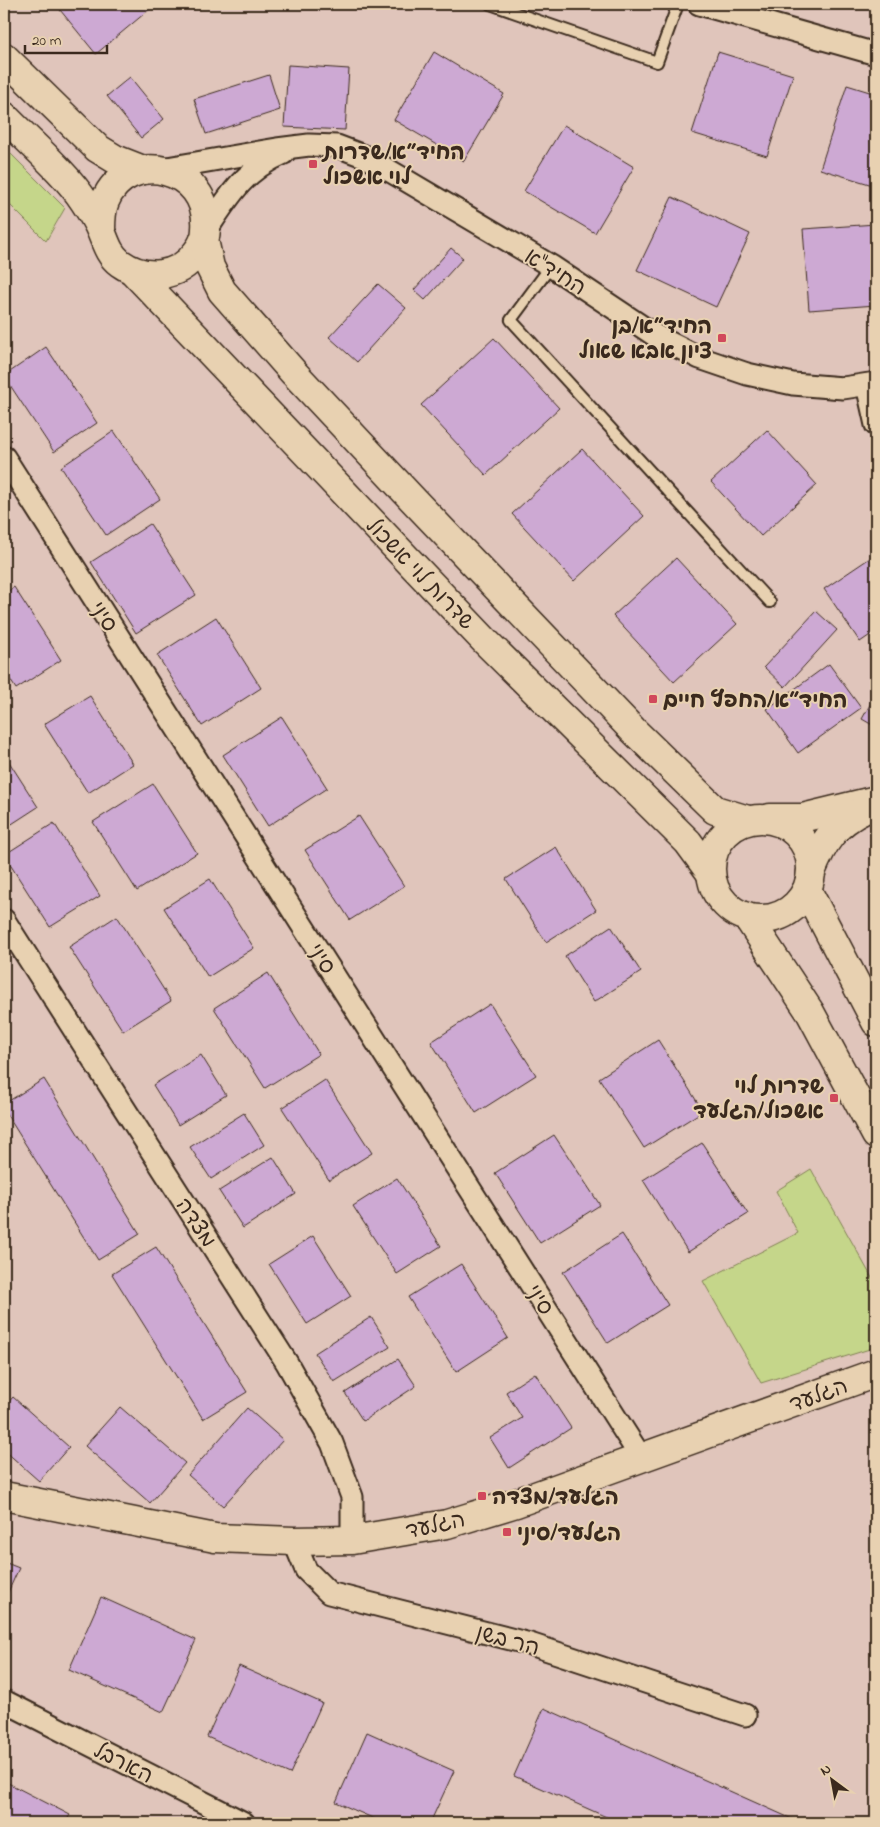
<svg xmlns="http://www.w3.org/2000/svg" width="880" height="1827" viewBox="0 0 880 1827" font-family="'Indie Flower','Playpen Sans Hebrew',sans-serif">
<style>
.green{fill:#c5d68a;stroke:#808054}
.building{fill:#cda9d3;stroke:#3b2a1e}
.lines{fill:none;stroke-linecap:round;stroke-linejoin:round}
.lane-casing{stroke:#3b2a1e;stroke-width:14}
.street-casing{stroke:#3b2a1e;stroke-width:25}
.secondary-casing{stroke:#3b2a1e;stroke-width:31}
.lane{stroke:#e8d1b1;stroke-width:10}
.street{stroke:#e8d1b1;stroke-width:21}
.secondary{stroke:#e8d1b1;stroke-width:28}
.poi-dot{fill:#d1495b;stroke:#e8d1b1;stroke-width:2}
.labels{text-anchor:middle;stroke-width:4;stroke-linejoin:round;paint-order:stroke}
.poi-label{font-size:22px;font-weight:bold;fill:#3b2a1e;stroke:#e8d1b1;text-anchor:start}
.street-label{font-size:22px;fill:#3b2a1e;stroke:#e8d1b1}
</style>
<rect width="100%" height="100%" fill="#e0c5bb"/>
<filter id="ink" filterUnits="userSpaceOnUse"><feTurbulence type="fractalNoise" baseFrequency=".02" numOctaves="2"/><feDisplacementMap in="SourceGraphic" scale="10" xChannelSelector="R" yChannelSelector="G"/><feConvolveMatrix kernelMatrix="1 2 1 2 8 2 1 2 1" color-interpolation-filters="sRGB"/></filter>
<g filter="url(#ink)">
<!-- green -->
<g class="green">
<path d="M4 147 65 208 46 241 4 199Z"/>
<path d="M811 1169 876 1285V1347L761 1383 703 1281 798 1233 776 1191Z"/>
</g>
<!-- building -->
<g class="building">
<path d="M58 4H148L151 8 96 54 56 5Z"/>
<path d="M434 52 504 94 464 161 394 120Z"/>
<path d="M718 52 793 75 767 156 692 133Z"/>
<path d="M288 65 349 69 345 130 284 127Z"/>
<path d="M269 75 280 110 206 134 194 99Z"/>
<path d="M130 77 164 119 141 138 107 96Z"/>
<path d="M847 85 876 94V186L820 169Z"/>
<path d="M564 125 634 167 595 233 524 191Z"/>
<path d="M672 197 750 234 716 307 637 270Z"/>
<path d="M876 224V305L809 310 803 229Z"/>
<path d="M451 248 463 258 425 300 414 290Z"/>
<path d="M378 284 406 308 357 362 329 337Z"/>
<path d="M494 338 559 408 486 475 421 405Z"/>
<path d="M46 347 97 423 54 452 4 376Z"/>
<path d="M767 430 817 485 761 536 711 482Z"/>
<path d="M114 431 160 499 106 535 61 467Z"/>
<path d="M582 449 644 516 574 581 512 514Z"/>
<path d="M150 524 196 595 136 633 91 562Z"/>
<path d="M876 554V631L860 642 824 589Z"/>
<path d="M676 558 737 624 674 682 613 616Z"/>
<path d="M14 587 61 660 16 689 4 670V594Z"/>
<path d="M816 611 837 630 785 687 764 667Z"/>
<path d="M216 617 261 688 202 726 157 655Z"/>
<path d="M829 664 861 708 798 753 767 709Z"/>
<path d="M876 694V727L862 719Z"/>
<path d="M90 696 133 764 88 793 44 724Z"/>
<path d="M282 717 327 788 268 826 223 755Z"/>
<path d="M4 754 38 807 4 829Z"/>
<path d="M153 784 197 853 137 891 93 822Z"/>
<path d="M359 816 404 886 350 920 305 850Z"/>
<path d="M54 823 100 896 50 927 4 855Z"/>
<path d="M556 847 596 910 546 942 506 879Z"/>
<path d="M210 879 254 948 208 977 164 908Z"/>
<path d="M117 916 171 1001 123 1031 69 947Z"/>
<path d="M611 926 641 972 594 1002 565 956Z"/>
<path d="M268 973 319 1054 265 1088 214 1008Z"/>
<path d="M490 1004 536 1075 476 1113 431 1042Z"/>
<path d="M658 1040 703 1111 644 1148 599 1078Z"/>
<path d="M201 1055 226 1095 178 1125 153 1085Z"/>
<path d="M44 1079 140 1234 98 1260 4 1110V1104Z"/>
<path d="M325 1080 372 1153 329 1180 282 1108Z"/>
<path d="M244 1113 264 1145 211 1179 190 1147Z"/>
<path d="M554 1135 600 1205 540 1243 495 1173Z"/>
<path d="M702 1143 748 1214 688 1252 643 1180Z"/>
<path d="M273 1157 296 1194 243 1228 219 1191Z"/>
<path d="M397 1178 441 1246 397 1274 353 1206Z"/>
<path d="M622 1234 668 1305 608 1343 563 1272Z"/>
<path d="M313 1236 351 1296 307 1324 269 1264Z"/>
<path d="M156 1247 247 1392 203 1419 112 1274Z"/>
<path d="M461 1264 508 1338 456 1372 408 1297Z"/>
<path d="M371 1317 390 1347 334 1382 315 1353Z"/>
<path d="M398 1359 416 1386 363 1421 345 1393Z"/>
<path d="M535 1373 571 1428 509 1468 490 1438 522 1418 506 1392Z"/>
<path d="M13 1397 69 1447 39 1481 4 1450V1407Z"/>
<path d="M120 1407 185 1463 150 1503 85 1446Z"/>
<path d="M247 1408 283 1440 223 1506 188 1475Z"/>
<path d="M4 1562 19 1568 4 1601Z"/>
<path d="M101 1597 196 1640 163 1712 69 1670Z"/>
<path d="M239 1666 322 1703 290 1774 207 1737Z"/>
<path d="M544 1708 801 1823H620L514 1776Z"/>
<path d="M367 1732 454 1771 430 1823H384L336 1802Z"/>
<path d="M4 1781 70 1815 65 1823H4Z"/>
<path d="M502 1818 515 1823H500Z"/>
</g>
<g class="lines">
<defs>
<g id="lane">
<path d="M490 4 657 62 678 4"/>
<path d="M551 266 511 320 770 602"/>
</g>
<g id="street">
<path d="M699 4 876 54"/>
<path d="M161 169 277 149 309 145 337 146 366 157 402 178 551 266 656 336 700 358 747 374 793 384 843 388 876 383"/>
<path d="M206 231C229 196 244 170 284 153"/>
<path d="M867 385 876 425"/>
<path d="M4 457 642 1459"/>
<path d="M4 920 287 1363 332 1443 352 1497V1540"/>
<path d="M294 1541 306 1570 329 1593 530 1644 745 1715"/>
<path d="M4 1701 244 1823"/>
</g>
<g id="secondary">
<path d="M4 57 97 148 115 159 143 170"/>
<path d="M4 116C29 142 65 172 84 201 90 210 97 221 101 231 106 243 109 255 120 263 145 281 178 278 196 253 202 246 206 238 206 229 211 166 127 147 105 201 101 210 101 220 101 230"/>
<path d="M204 240 210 267 222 291 294 373 418 505 633 730 715 810 748 820"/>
<path d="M134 272 486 642 688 842 710 872"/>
<path d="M770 818H802L876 800"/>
<circle cx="761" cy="869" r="50"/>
<path d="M811 872C823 842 834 824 865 809"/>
<path d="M807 890 876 1022"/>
<path d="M748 918 810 1012 876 1135"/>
<path d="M4 1496 215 1538 294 1541 352 1540 447 1524 516 1503 876 1373"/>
</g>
</defs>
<!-- lane casing -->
<use href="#lane" class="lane-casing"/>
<!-- street casing -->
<use href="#street" class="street-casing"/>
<!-- secondary casing -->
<use href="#secondary" class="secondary-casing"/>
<!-- lane -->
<use href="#lane" class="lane"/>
<!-- street -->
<use href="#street" class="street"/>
<!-- secondary -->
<use href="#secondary" class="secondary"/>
</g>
</g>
<!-- markers -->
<g class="poi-dot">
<rect x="308" y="159" width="10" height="10" rx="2.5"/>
<rect x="717" y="333" width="10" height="10" rx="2.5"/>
<rect x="648" y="694" width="10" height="10" rx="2.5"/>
<rect x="829" y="1093" width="10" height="10" rx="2.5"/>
<rect x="477" y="1491" width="10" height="10" rx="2.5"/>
<rect x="502" y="1527" width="10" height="10" rx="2.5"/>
</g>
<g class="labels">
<!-- poi labels -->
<g class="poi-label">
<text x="323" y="159">החיד״א/שדרות<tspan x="323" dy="25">לוי אשכול</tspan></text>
<text x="712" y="333" text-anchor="end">החיד״א/בן<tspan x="712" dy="25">ציון אבא שאול</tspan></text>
<text x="663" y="707">החיד״א/החפץ חיים</text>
<text x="824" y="1093" text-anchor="end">שדרות לוי<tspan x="824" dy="25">אשכול/הגלעד</tspan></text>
<text x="492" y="1504">הגלעד/מצדה</text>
<text x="517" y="1540">הגלעד/סיני</text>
</g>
<!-- street labels -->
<g class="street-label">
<text transform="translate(556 271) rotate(32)" y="8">החיד"א</text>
<text transform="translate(421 573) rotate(46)" y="8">שדרות לוי אשכול</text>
<text transform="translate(105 616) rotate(57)" y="8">סיני</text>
<text transform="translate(323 958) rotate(58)" y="8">סיני</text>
<text transform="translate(197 1222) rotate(57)" y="8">מצדה</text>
<text transform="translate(541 1299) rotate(58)" y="8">סיני</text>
<text transform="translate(818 1394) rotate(-20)" y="8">הגלעד</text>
<text transform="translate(435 1524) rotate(-12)" y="8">הגלעד</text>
<text transform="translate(508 1639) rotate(15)" y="8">הר בשן</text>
<text transform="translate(124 1762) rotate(27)" y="8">הארבל</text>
</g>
</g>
<!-- margin -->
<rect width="880" height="1827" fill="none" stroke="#e8d1b1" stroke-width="20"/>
<rect x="10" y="10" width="860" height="1807" fill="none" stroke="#3b2a1e" stroke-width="2" filter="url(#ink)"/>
<!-- north arrow -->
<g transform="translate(832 1780) rotate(328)" stroke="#e8d1b1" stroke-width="4" paint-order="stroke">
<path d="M0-4L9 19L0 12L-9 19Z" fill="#3b2a1e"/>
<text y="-8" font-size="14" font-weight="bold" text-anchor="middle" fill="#3b2a1e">N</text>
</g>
<!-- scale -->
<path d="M25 45v8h82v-8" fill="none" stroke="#3b2a1e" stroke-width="2.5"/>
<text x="32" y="45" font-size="15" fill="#3b2a1e" stroke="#e8d1b1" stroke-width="4" paint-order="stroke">20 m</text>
</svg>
